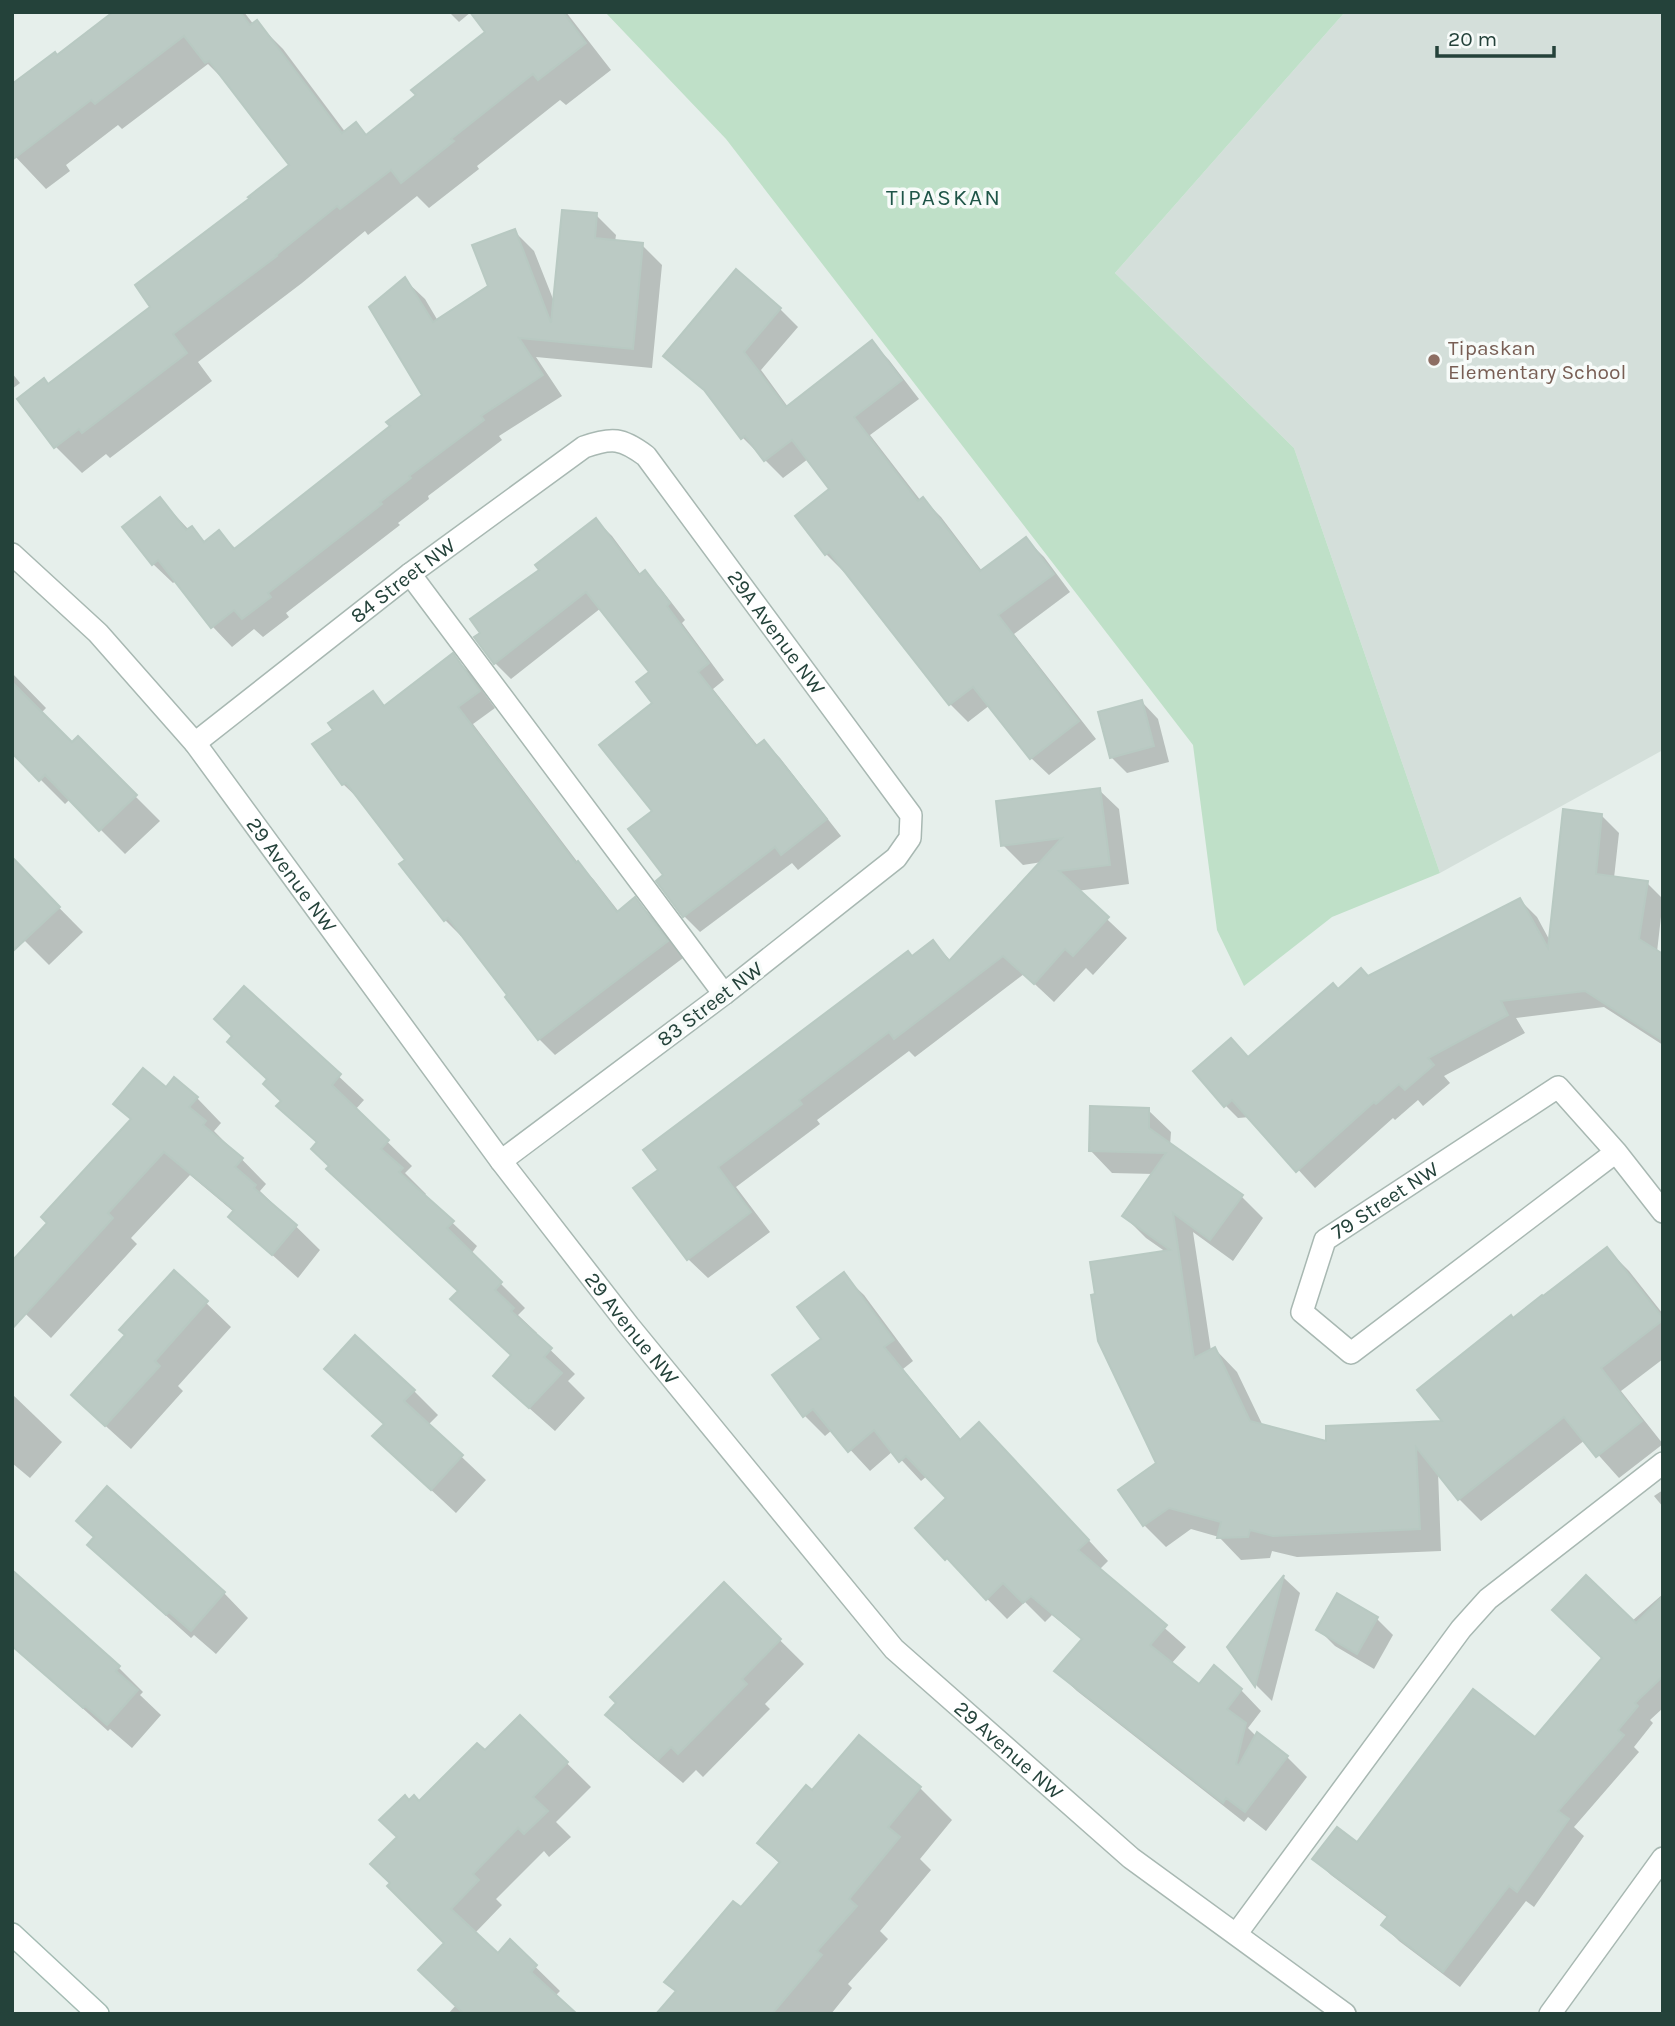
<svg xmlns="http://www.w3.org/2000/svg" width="1675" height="2026" viewBox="0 0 1675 2026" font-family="Karla,sans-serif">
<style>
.built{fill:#d4dfda}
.green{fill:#bfe0c8}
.shadow{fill:#0003}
.building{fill:#bbcac4;stroke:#b8c9c2;stroke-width:2}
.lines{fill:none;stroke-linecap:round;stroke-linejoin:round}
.lane-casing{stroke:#a8b8b2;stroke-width:24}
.street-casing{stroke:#a8b8b2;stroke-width:24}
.secondary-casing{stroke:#a4bbb3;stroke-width:24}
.lane{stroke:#fff;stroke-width:21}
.street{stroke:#fff;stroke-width:21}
.secondary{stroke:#fff;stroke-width:21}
.education-dot{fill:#8d6e63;stroke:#f7fbf9;stroke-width:2.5}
.labels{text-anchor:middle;stroke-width:7;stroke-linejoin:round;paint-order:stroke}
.education-label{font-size:21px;fill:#785e54;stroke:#f7fbf9;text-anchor:start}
.street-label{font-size:21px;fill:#24423a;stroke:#f7fbf9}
.neighbourhood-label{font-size:23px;letter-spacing:2px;fill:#1f5548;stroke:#f7fbf9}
</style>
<rect width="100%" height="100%" fill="#e6efeb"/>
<!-- built -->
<path class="built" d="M1345 12H1663V750L1440 873 1294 448 1115 273Z"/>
<!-- green -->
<path class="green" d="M605 12H1345L1115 273 1294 448 1440 873 1332 917 1244 986 1217 930 1193 745 726 139Z"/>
<!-- shadow -->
<g class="shadow">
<path d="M116 12H244L254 25 256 22 283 49 346 133 356 125 367 136 418 95 488 32 473 12H566L611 70 566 105 560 100 477 166 479 169 429 208 417 196 368 235 365 231 302 283 198 362 212 381 110 458 106 454 82 473 55 446 49 385 152 307 252 198 291 165 231 87 208 64 122 129 118 125 66 165 70 171 46 189 12 153 57 57Z"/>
<path d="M449 12H471L459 22Z"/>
<path d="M596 215 616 235 615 242 642 245 662 265 652 368 536 357 562 396 499 436 502 440 428 496 429 499 398 523 400 525 286 613 289 617 263 637 254 629 232 647 213 627 177 580 173 583 153 564 160 499 189 530 192 528 206 543 219 533 236 549 392 426 424 396 405 280 425 299 438 321 490 287 514 231 534 251 555 304Z"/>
<path d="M780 309 798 327 761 370 788 407 872 343 889 360 919 399 870 435 921 501 923 499 941 517 982 571 1026 539 1044 557 1070 592 1014 634 1096 739 1049 775 1031 758 990 705 968 722 950 704 846 570 844 572 826 554 832 489 808 459 783 478 743 438 712 397 666 356Z"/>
<path d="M12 373 20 383 12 389Z"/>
<path d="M596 520 612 536 641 575 645 573 661 589 685 620 682 623 724 680 713 689 758 746 764 742 780 758 841 836 798 870 792 863 700 932 684 916 665 876 655 811 654 703 651 673 601 608 511 679 495 663 476 638 541 570Z"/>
<path d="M453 656 469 672 495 708 473 724 579 864 594 880 619 912 635 900 651 916 683 958 555 1055 539 1039 510 996 463 935 461 936 445 920 408 860 360 800 343 784 335 730 373 693 386 707Z"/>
<path d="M12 673 46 708 41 713 72 744 78 739 160 821 125 854 70 799 65 804 12 751Z"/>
<path d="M1142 702 1158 719 1169 762 1127 773 1111 757Z"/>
<path d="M1099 790 1119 809 1129 884 1077 891 1127 938 1093 975 1086 968 1054 1002 1024 974 915 1057 909 1051 817 1120 820 1124 736 1187 770 1232 708 1278 688 1259 636 1189 933 942 951 961 1042 862 1023 865 1003 845Z"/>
<path d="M1602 816 1619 833 1614 878 1647 883 1663 899 1657 952 1663 956V1045L1604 1007 1516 1018 1525 1033 1444 1076 1450 1083 1423 1106 1418 1100 1395 1120 1393 1118 1315 1188 1250 1117 1238 1118 1220 1100 1249 1059 1339 991 1368 978 1520 900 1537 917 1550 941Z"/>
<path d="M12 860 83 932 49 965 12 928Z"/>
<path d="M244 988 364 1100 355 1110 412 1166 405 1173 426 1194 424 1196 477 1246 471 1254 525 1308 518 1315 537 1333 535 1335 575 1374 568 1381 585 1398 555 1431 520 1400 513 1356 459 1292 331 1166 318 1144 278 1106 283 1101 268 1080 229 1042 234 1037Z"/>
<path d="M166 1090 197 1098 221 1123 214 1131 266 1184 260 1191 320 1250 298 1278 230 1217 234 1212 190 1175 131 1238 137 1244 51 1338 12 1301Z"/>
<path d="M1148 1110 1171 1132 1170 1146 1241 1196 1263 1218 1233 1261 1193 1232 1211 1351 1215 1349 1237 1372 1263 1426 1328 1443 1445 1423 1513 1320 1607 1249 1629 1271 1663 1314V1359L1621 1391 1663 1444 1619 1478 1585 1440 1481 1521 1459 1499 1438 1472 1441 1551 1297 1557 1272 1551 1270 1558 1241 1560 1219 1537 1191 1529 1166 1547 1144 1525 1120 1490 1158 1463 1166 1252 1146 1238 1124 1216 1154 1174 1112 1173 1090 1150Z"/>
<path d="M174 1272 231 1327 178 1386 183 1391 131 1449 98 1419 127 1335Z"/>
<path d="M843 1275 864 1295 913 1361 903 1369 962 1441 999 1444 1108 1561 1099 1570 1186 1647 1171 1664 1199 1686 1241 1690 1261 1711 1248 1728 1257 1737 1287 1757 1307 1777 1266 1831 1248 1817 1244 1822 1077 1691 1056 1671 1083 1640 1052 1615 1045 1622 1025 1602 1007 1619 947 1558 918 1528 949 1498 927 1476 921 1481 893 1451 870 1471 832 1430 825 1436 804 1415 823 1339Z"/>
<path d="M326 1369 414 1391 438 1415 428 1425 486 1480 456 1513 399 1460 385 1425Z"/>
<path d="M12 1394 62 1442 30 1478 12 1463Z"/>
<path d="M1663 1490V1507L1654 1496Z"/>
<path d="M95 1538 224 1593 248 1618 216 1654 194 1635 191 1638 114 1569 89 1545Z"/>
<path d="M1284 1578 1300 1593 1272 1701 1257 1686 1229 1647Z"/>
<path d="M724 1585 804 1664 765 1704 770 1709 703 1777 696 1770 683 1783 631 1739 607 1715Z"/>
<path d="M1663 1594V1708L1650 1720 1653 1723 1634 1747 1639 1752 1574 1827 1584 1836 1534 1907 1526 1901 1460 1987 1399 1941 1383 1925 1388 1918 1331 1875 1314 1859 1358 1845 1535 1740 1604 1659 1632 1621Z"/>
<path d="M1338 1596 1377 1619 1393 1635 1374 1669 1335 1646 1319 1630Z"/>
<path d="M12 1645 119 1668 143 1692 140 1695 161 1715 132 1748 110 1729 108 1731Z"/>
<path d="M520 1717 591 1787 556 1822 571 1837 549 1857 544 1851 496 1899 502 1905 475 1933 498 1955 510 1942 560 1991 555 1996 575 2014H448L456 2005 447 1943 392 1883 399 1837 409 1802 419 1803 485 1752Z"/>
<path d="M859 1737 920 1788 952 1820 920 1859 931 1870 880 1931 888 1939 848 1984 852 1988 831 2014H658L780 1864 759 1843 812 1792Z"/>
</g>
<!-- building -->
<g class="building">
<path d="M113 12H240L250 25 257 20 342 133 356 122 366 135 416 95 411 90 485 32 470 12H563L586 43 538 80 533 74 451 139 454 141 401 183 391 170 340 209 337 206 276 255 277 256 173 334 187 353 82 433 79 429 54 448 17 399 44 378 48 384 150 307 135 285 250 198 248 197 289 165 209 61 205 63 184 36 95 104 91 100 12 160V84L55 52 57 55Z"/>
<path d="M562 210 597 213 595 238 643 243 633 349 519 338 543 375 481 416 484 420 409 476 411 478 380 502 382 504 268 593 271 597 242 619 234 610 211 628 158 560 152 565 122 527 160 497 186 530 192 526 204 542 219 530 234 549 390 426 386 422 422 395 369 307 405 277 433 322 488 286 472 245 515 229 551 323Z"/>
<path d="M736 269 781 308 744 352 786 407 872 340 902 380 854 417 918 501 923 497 980 571 1026 537 1054 574 998 615 1079 721 1030 759 973 687 949 705 829 552 825 555 795 516 829 489 792 440 764 461 745 436 741 439 704 390 663 356Z"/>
<path d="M596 518 639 575 645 570 670 603 667 606 709 663 698 672 756 746 764 740 827 819 781 855 775 847 683 917 656 881 663 875 628 829 652 811 599 745 652 703 636 682 649 672 586 592 494 664 474 637 480 633 470 619 539 570 535 565Z"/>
<path d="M453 653 480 691 458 707 576 863 578 861 617 912 635 897 668 941 538 1040 505 997 507 995 448 918 444 921 399 864 405 860 346 783 342 785 312 744 333 730 328 723 373 691 384 706Z"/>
<path d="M12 682 72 742 78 736 137 795 99 831 45 775 39 781 12 753Z"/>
<path d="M1142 700 1154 746 1110 758 1098 712Z"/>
<path d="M1100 788 1110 865 1059 871 1109 917 1073 956 1065 949 1034 984 1003 956 894 1039 889 1032 799 1100 802 1104 718 1167 751 1212 687 1260 633 1188 658 1170 643 1150 908 951 912 956 933 940 949 961 1062 838 1001 846 996 801Z"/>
<path d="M1563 809 1602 814 1596 874 1648 881 1639 939 1663 954V1041L1585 991 1501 1001 1508 1015 1428 1058 1434 1065 1405 1090 1399 1084 1376 1104 1374 1102 1296 1172 1232 1100 1224 1107 1193 1071 1231 1038 1248 1057 1333 983 1338 989 1361 968 1368 976 1520 898 1548 948Z"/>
<path d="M12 857 60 907 12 952Z"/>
<path d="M244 986 341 1074 332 1085 389 1140 381 1149 403 1168 399 1172 454 1221 447 1228 502 1282 495 1290 514 1308 511 1311 552 1348 544 1357 562 1373 529 1408 493 1376 511 1355 450 1299 458 1291 326 1169 329 1166 311 1149 317 1142 276 1106 281 1101 263 1084 267 1079 227 1042 232 1036 214 1019Z"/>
<path d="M143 1068 166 1087 174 1077 198 1097 189 1107 206 1121 203 1125 243 1158 235 1167 256 1185 254 1188 297 1225 272 1255 228 1217 234 1210 164 1152 108 1213 113 1218 12 1329V1261L47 1223 41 1217 131 1119 113 1104Z"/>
<path d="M1090 1106 1149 1108V1128L1243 1195 1210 1240 1173 1213 1194 1358 1215 1347 1250 1421 1326 1441V1426L1442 1421 1417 1390 1511 1315 1513 1318 1542 1295 1543 1296 1607 1247 1663 1318V1320L1601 1368 1642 1421 1596 1457 1564 1417 1458 1500 1416 1447 1420 1529 1273 1536 1250 1530 1248 1537 1217 1538 1221 1522 1169 1508 1143 1526 1118 1490 1156 1463 1098 1341 1091 1295 1095 1294 1090 1262 1170 1250 1122 1216 1166 1153 1089 1151Z"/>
<path d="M174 1270 208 1301 155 1361 160 1366 105 1426 71 1395 125 1335 119 1330Z"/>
<path d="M844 1272 894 1340 884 1347 960 1440 979 1422 1089 1540 1078 1550 1167 1625 1150 1645 1199 1684 1214 1665 1242 1689 1227 1709 1246 1723 1236 1764 1239 1765 1257 1732 1288 1756 1245 1812 1226 1798 1223 1803 1054 1671 1082 1639 1031 1596 1023 1603 1003 1583 986 1600 947 1558 945 1560 915 1528 946 1498 906 1456 899 1462 874 1430 848 1452 813 1409 803 1417 772 1375 821 1339 797 1307Z"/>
<path d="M355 1335 415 1390 404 1401 463 1455 431 1490 372 1436 384 1424 324 1369Z"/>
<path d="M107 1486 225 1592 191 1631 169 1612 166 1615 87 1545 94 1537 76 1521Z"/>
<path d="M12 1570 120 1666 116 1671 138 1690 107 1725 85 1706 83 1708 12 1646Z"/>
<path d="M1284 1575 1255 1687 1227 1647Z"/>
<path d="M1586 1575 1636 1623 1663 1596V1676L1635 1703 1638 1706 1618 1730 1624 1735 1558 1811 1569 1819 1517 1892 1509 1886 1443 1972 1381 1925 1388 1916 1312 1859 1337 1827 1357 1842 1473 1689 1535 1737 1602 1658 1552 1610Z"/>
<path d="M724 1582 781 1639 742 1679 747 1684 678 1754 671 1747 658 1760 605 1715 616 1703 610 1697Z"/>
<path d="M1337 1593 1378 1617 1357 1654 1316 1630Z"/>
<path d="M520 1715 568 1762 533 1797 548 1811 524 1834 518 1828 473 1874 479 1880 451 1909 498 1953 510 1939 537 1965 531 1972 577 2014H464L418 1970 444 1943 387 1886 390 1883 370 1864 397 1837 379 1820 405 1795 409 1800 414 1795 419 1801 477 1743 485 1750Z"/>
<path d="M859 1735 921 1787 888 1827 900 1837 849 1899 857 1906 817 1951 822 1955 772 2014H656L676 1991 664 1982 733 1901 741 1907 780 1862 757 1843 806 1785 812 1790Z"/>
</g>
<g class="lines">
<defs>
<g id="lane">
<path d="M410 574 724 994"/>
<path d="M1237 1933 1461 1629 1488 1599 1663 1463"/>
</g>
<g id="street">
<path id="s1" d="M12 554 98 633 195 743 501 1161 629 1326 894 1649 1131 1858 1345 2014"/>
<path id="s2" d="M195 743 410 574 584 447C612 437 622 438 646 456L911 815 910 838 896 858 724 994 501 1161"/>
<path id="s3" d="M1616 1152 1351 1353 1302 1312 1325 1240 1558 1087 1616 1152 1663 1212"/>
<path d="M1550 2014 1663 1858"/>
</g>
<path id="secondary" d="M12 1934 98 2014"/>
</defs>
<!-- lane casing -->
<use href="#lane" class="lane-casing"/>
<!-- street casing -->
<use href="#street" class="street-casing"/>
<!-- secondary casing -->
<use href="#secondary" class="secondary-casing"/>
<!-- lane -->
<use href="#lane" class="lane"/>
<!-- street -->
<use href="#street" class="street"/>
<!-- secondary -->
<use href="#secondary" class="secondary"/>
</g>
<!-- markers -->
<circle class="education-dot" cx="1434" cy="360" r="7"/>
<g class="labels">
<!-- education labels -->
<g class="education-label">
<text x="1448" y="355">Tipaskan<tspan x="1448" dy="24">Elementary School</tspan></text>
</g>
<!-- street labels -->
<g class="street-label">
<text dy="7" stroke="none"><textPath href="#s2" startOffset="264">84 Street NW</textPath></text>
<text dy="7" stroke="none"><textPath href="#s2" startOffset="775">29A Avenue NW</textPath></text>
<text dy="7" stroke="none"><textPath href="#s1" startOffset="427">29 Avenue NW</textPath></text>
<text transform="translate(710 1004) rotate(-37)" y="7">83 Street NW</text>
<text dy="7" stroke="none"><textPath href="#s3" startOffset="544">79 Street NW</textPath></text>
<text dy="7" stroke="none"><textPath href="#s1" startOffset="994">29 Avenue NW</textPath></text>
<text dy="7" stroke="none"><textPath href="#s1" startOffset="1561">29 Avenue NW</textPath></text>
</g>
<!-- neighbourhood labels -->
<g class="neighbourhood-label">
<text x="944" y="205">TIPASKAN</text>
</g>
</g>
<!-- border -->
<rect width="1675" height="2026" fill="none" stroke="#24423a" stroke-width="28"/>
<!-- scale -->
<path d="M1437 46v10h117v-10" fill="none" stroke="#24423a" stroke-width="3.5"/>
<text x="1448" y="46" font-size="21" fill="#24423a" stroke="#f7fbf9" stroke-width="5" paint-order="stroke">20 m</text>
</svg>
